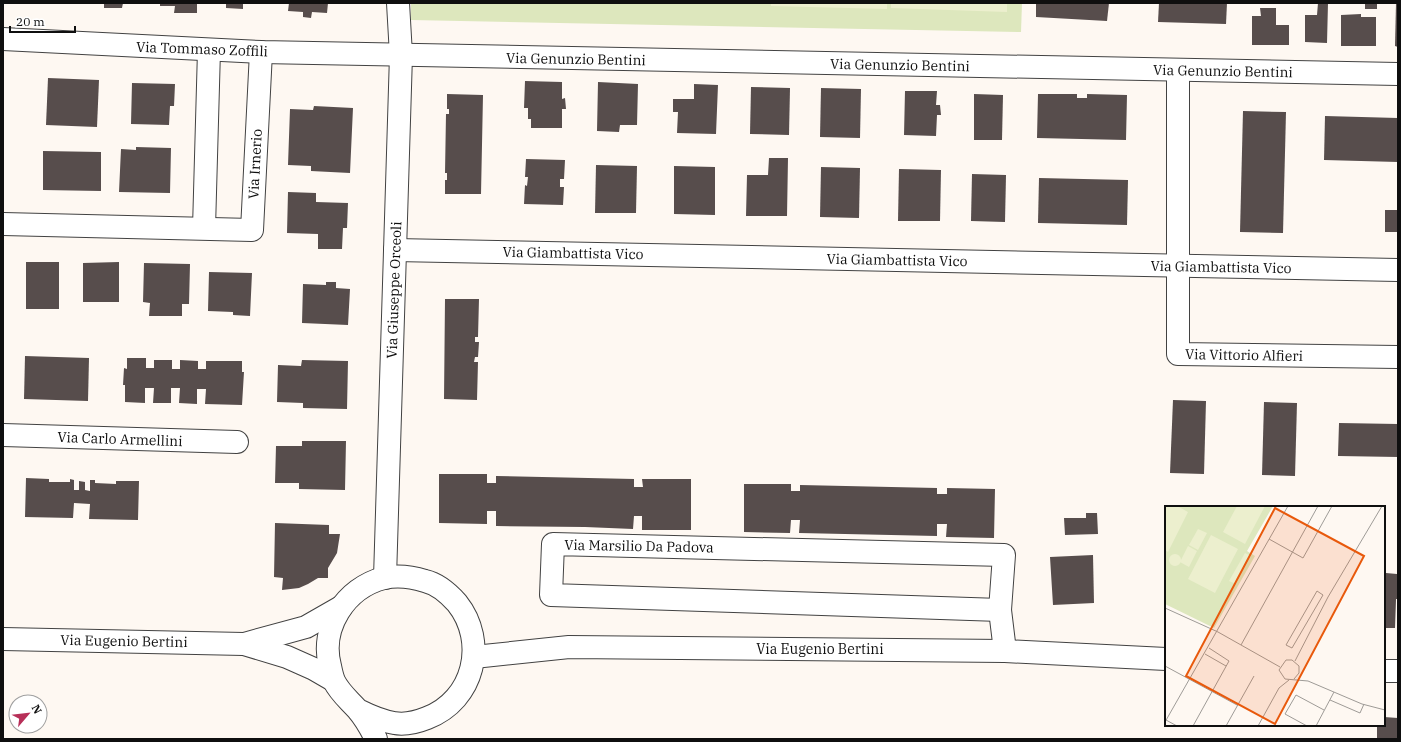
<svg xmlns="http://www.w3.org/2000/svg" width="1401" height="742" viewBox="0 0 1401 742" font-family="'IBM Plex Serif',serif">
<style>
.green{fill:#dde7bd}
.pitch{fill:#ecefce}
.building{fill:#574d4c}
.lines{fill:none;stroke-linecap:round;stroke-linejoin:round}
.minor-casing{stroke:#424242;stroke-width:24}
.tertiary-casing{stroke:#424242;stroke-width:24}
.minor{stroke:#fff;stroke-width:22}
.tertiary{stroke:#fff;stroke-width:22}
.labels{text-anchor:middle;stroke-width:4;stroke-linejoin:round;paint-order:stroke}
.street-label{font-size:14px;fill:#0f0f0f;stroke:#fff}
.inset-road{fill:none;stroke:#9e9b97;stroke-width:1}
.view{fill:#e8590c;fill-opacity:0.15;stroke:#e8590c;stroke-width:2}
.inset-edge{fill:none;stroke:#0f0f0f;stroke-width:2}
</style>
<rect width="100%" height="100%" fill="#fef8f2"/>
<!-- green -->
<path class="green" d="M411 3H1022L1021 32 411 20Z"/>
<!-- pitch -->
<g class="pitch">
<path d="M771 3H887V9L771 6Z"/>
<path d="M891 3H1007V12L891 8Z"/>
</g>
<!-- building -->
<g class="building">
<path d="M104 3H123L122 8H104Z"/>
<path d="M160 3H197V13H174L175 6H160Z"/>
<path d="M226 3H243V9L226 8Z"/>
<path d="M289 3H328L327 13 312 12 311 18 303 17V12L288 11Z"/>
<path d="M1036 3H1109L1107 21 1036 17Z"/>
<path d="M1159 3H1227L1226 24 1158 22Z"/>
<path d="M1318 3H1328L1327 43 1305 42V15H1317Z"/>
<rect x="1365" y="3" width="12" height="6"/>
<path d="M1396 3H1398V47L1395 46Z"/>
<path d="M1260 8H1276V25H1289V45H1252V16H1261Z"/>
<path d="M1361 14V17H1376V46H1341V15Z"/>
<path d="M48 78 99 80 97 127 46 125Z"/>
<path d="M525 81 562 82V99L565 98 566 109H562V128H531V119H528V108H524Z"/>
<path d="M598 82 638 84 637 125H620L619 132 597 131Z"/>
<path d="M132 83 175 84 174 106H170L169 125 131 124Z"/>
<path d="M694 84 718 85 716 134 677 133 678 112H673V99H694Z"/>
<path d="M751 87 790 88 789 135 750 134Z"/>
<path d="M821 88 861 89 860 138 820 137Z"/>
<path d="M905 91H937L936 105H940L941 115H937L936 136 904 135Z"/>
<path d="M447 94 483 95 481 194H445V180H447V173H445L446 114H449V109H447Z"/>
<path d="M974 94 1003 95 1002 140H974Z"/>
<path d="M1038 94H1077V98H1087V94L1127 95 1126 140 1037 138Z"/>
<path d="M314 106 353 108 350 173 311 171V166L288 165 290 109 313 110Z"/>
<path d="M1243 111 1286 112 1283 233 1240 232Z"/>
<path d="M1325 116 1398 118V162L1324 160Z"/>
<path d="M136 147 171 148 170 193 119 192 121 149 136 150Z"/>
<path d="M43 151 101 152V191L43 190Z"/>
<path d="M769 158H788L787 216H746L747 175H768Z"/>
<path d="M526 159 565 160 564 179H560V187H564L563 205 524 204 525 185 527 186 528 177H525Z"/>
<path d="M596 165 637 166 636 213H595Z"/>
<path d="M674 166 715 167V215L674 214Z"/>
<path d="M821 167 860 168 859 218 820 217Z"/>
<path d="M899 169 941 170 940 221H898Z"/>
<path d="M972 174 1006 175 1005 222 971 221Z"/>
<path d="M1039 178 1128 180 1127 225 1038 223Z"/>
<path d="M288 192 316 193V202L348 203 347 228H343L342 249H318V234L287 233Z"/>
<rect x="1385" y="210" width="13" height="22"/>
<rect x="26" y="262" width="33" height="47"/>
<path d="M119 262V302H83V263Z"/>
<path d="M144 263 190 264 189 304H182V316H149L150 303 143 302Z"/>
<path d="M209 272 252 273 250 316 233 315V312L208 311Z"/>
<path d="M326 282H336V288L350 289 348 325 302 323 303 284 326 285Z"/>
<path d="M445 299H479L478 337H475V342H479L478 357H475L474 362H478L477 400 444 399Z"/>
<path d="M25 356 89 358 88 401 24 399Z"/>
<path d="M127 358H146V368H154V360H172V369H180V360L198 361V369H206V361H242V372H244L242 405 205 404 206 389H197V404L179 403 180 388H171V403H153L154 388H145V403L125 402V385H123L124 368 127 369Z"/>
<path d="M302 360 348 361 347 409 303 408V403L277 402 278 365 301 366Z"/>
<path d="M1173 400 1206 401 1204 474 1170 473Z"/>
<path d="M1264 402 1297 403 1295 476 1262 475Z"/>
<path d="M1339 423 1398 424V457L1338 456Z"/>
<path d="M302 441H346L345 490 299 489V483H275L276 446H302Z"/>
<path d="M439 474H487V483H496V476L634 479V487H643L642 479H691V530H642V516H634L633 529 585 527 496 526V511H487V524L439 523Z"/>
<path d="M26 478 49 479V482H70V479L74 480V490H79V481L85 482V490L90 491V480H95V483L116 484V481H139L138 520 89 519 90 504 74 503 73 518 25 517Z"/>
<path d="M744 484H791V491H800V485L937 488V494H947V488L995 489 994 538 946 537 947 524H937V536L799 533 800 520H791L790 533 744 532Z"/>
<path d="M1086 513H1097L1098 534 1065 535 1064 518H1086Z"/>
<path d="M275 523 329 525V534H340L337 553 328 568V578H318L308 584 299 588 282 590 283 578 274 577Z"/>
<path d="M1384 554H1386V573L1397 574V570H1398V599H1396V600L1395 628H1384L1386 583H1384Z"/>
<path d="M1093 555 1094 603 1053 605 1050 557Z"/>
<path d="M1384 717 1398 718V739H1377V725H1384Z"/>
</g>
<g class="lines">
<defs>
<g id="minor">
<path d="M3 39 261 52 1398 74"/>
<path d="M1178 70V354L1398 357"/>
<path d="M3 224 252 230 261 52"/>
<path d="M204 228 209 50"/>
<path d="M395 250 1398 270"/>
<path d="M3 435 237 442"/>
<path d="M553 544 1004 555 1000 610 551 595Z"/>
<path d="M1000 610 1005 651"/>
</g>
<g id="tertiary">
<path d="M385 578 401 55 398 3"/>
<path d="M3 639 244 644 287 657 314 669 333 680"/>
<path d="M244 644 306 627 341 607"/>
<path d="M474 657 569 647 1005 651 1166 659"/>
<path d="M1384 671H1398"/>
<path d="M358 710C370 716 381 721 394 723 405 725 417 722 427 718 474 700 488 642 457 603 449 594 438 584 425 581 412 577 398 575 384 578 345 588 320 628 330 666 331 671 332 676 334 681 340 693 348 699 357 709 364 717 371 729 376 739"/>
</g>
</defs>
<!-- minor casing -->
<use href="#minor" class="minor-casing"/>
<!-- tertiary casing -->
<use href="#tertiary" class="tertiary-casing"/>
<!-- minor -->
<use href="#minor" class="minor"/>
<!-- tertiary -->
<use href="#tertiary" class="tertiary"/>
</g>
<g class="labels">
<!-- street labels -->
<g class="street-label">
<text transform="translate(202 49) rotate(2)" y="5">Via Tommaso Zoffili</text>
<text transform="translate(576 59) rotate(1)" y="5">Via Genunzio Bentini</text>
<text transform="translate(900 65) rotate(1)" y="5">Via Genunzio Bentini</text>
<text transform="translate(1223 71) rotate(1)" y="5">Via Genunzio Bentini</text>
<text transform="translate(255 164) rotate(-87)" y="5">Via Irnerio</text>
<text transform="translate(573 253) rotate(1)" y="5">Via Giambattista Vico</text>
<text transform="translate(897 260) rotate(1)" y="5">Via Giambattista Vico</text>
<text transform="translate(1221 267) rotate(1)" y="5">Via Giambattista Vico</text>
<text transform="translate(394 290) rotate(-88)" y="5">Via Giuseppe Orceoli</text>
<text transform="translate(1244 355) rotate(1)" y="5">Via Vittorio Alfieri</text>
<text transform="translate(120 439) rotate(2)" y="5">Via Carlo Armellini</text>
<text transform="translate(639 546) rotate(1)" y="5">Via Marsilio Da Padova</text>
<text transform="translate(124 641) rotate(1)" y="5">Via Eugenio Bertini</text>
<text x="820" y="654">Via Eugenio Bertini</text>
</g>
</g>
<!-- overview -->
<g transform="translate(1165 506)">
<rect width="220" height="220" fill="#fef8f2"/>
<path d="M0 0H108L82 45 90 50 49 122 0 98Z" fill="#dde7bd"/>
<path d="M0 0H12L23 6 3 46 0 44ZM72 0H100L80 38 58 26ZM33 23 42 27 33 44 24 39ZM46 29 73 43 50 87 23 73ZM23 40 32 45 24 61 15 56ZM80 47 86 50 71 78 64 75ZM4 54a6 6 0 1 1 12 0a6 6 0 1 1-12 0Z" fill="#ecefce"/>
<path class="inset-road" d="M104 33 138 52 167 0M152 85 158 89 127 142 121 139ZM0 102 53 126 115 161M76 139 153 0M40 148 61 160M130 155 163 91 217 0M0 160 72 199M129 173 134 167V160L127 154H121L114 164 120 173 143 175 197 198 220 204M165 194 195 207 199 198M1 214 12 220M0 216 123 0M28 220 64 155 44 142M61 220 89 170M93 220 114 182 124 174M142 220 120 208 131 189 159 204M151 220 169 186"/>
<path class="view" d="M110 2 199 50 110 218 21 170Z"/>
<rect width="220" height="220" class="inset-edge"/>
</g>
<!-- border -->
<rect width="1401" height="742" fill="none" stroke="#0f0f0f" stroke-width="8"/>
<!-- north arrow -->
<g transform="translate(28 714) rotate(62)"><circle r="19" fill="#ffffff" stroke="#9f9f9f"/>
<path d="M0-3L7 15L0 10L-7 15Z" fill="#b72f58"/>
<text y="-6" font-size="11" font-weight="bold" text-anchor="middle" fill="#0f0f0f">N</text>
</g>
<!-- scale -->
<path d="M10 26v6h65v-6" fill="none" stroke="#0f0f0f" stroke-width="2"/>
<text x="16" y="26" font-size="12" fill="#0f0f0f" stroke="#ffffff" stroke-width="3" paint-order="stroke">20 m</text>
</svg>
